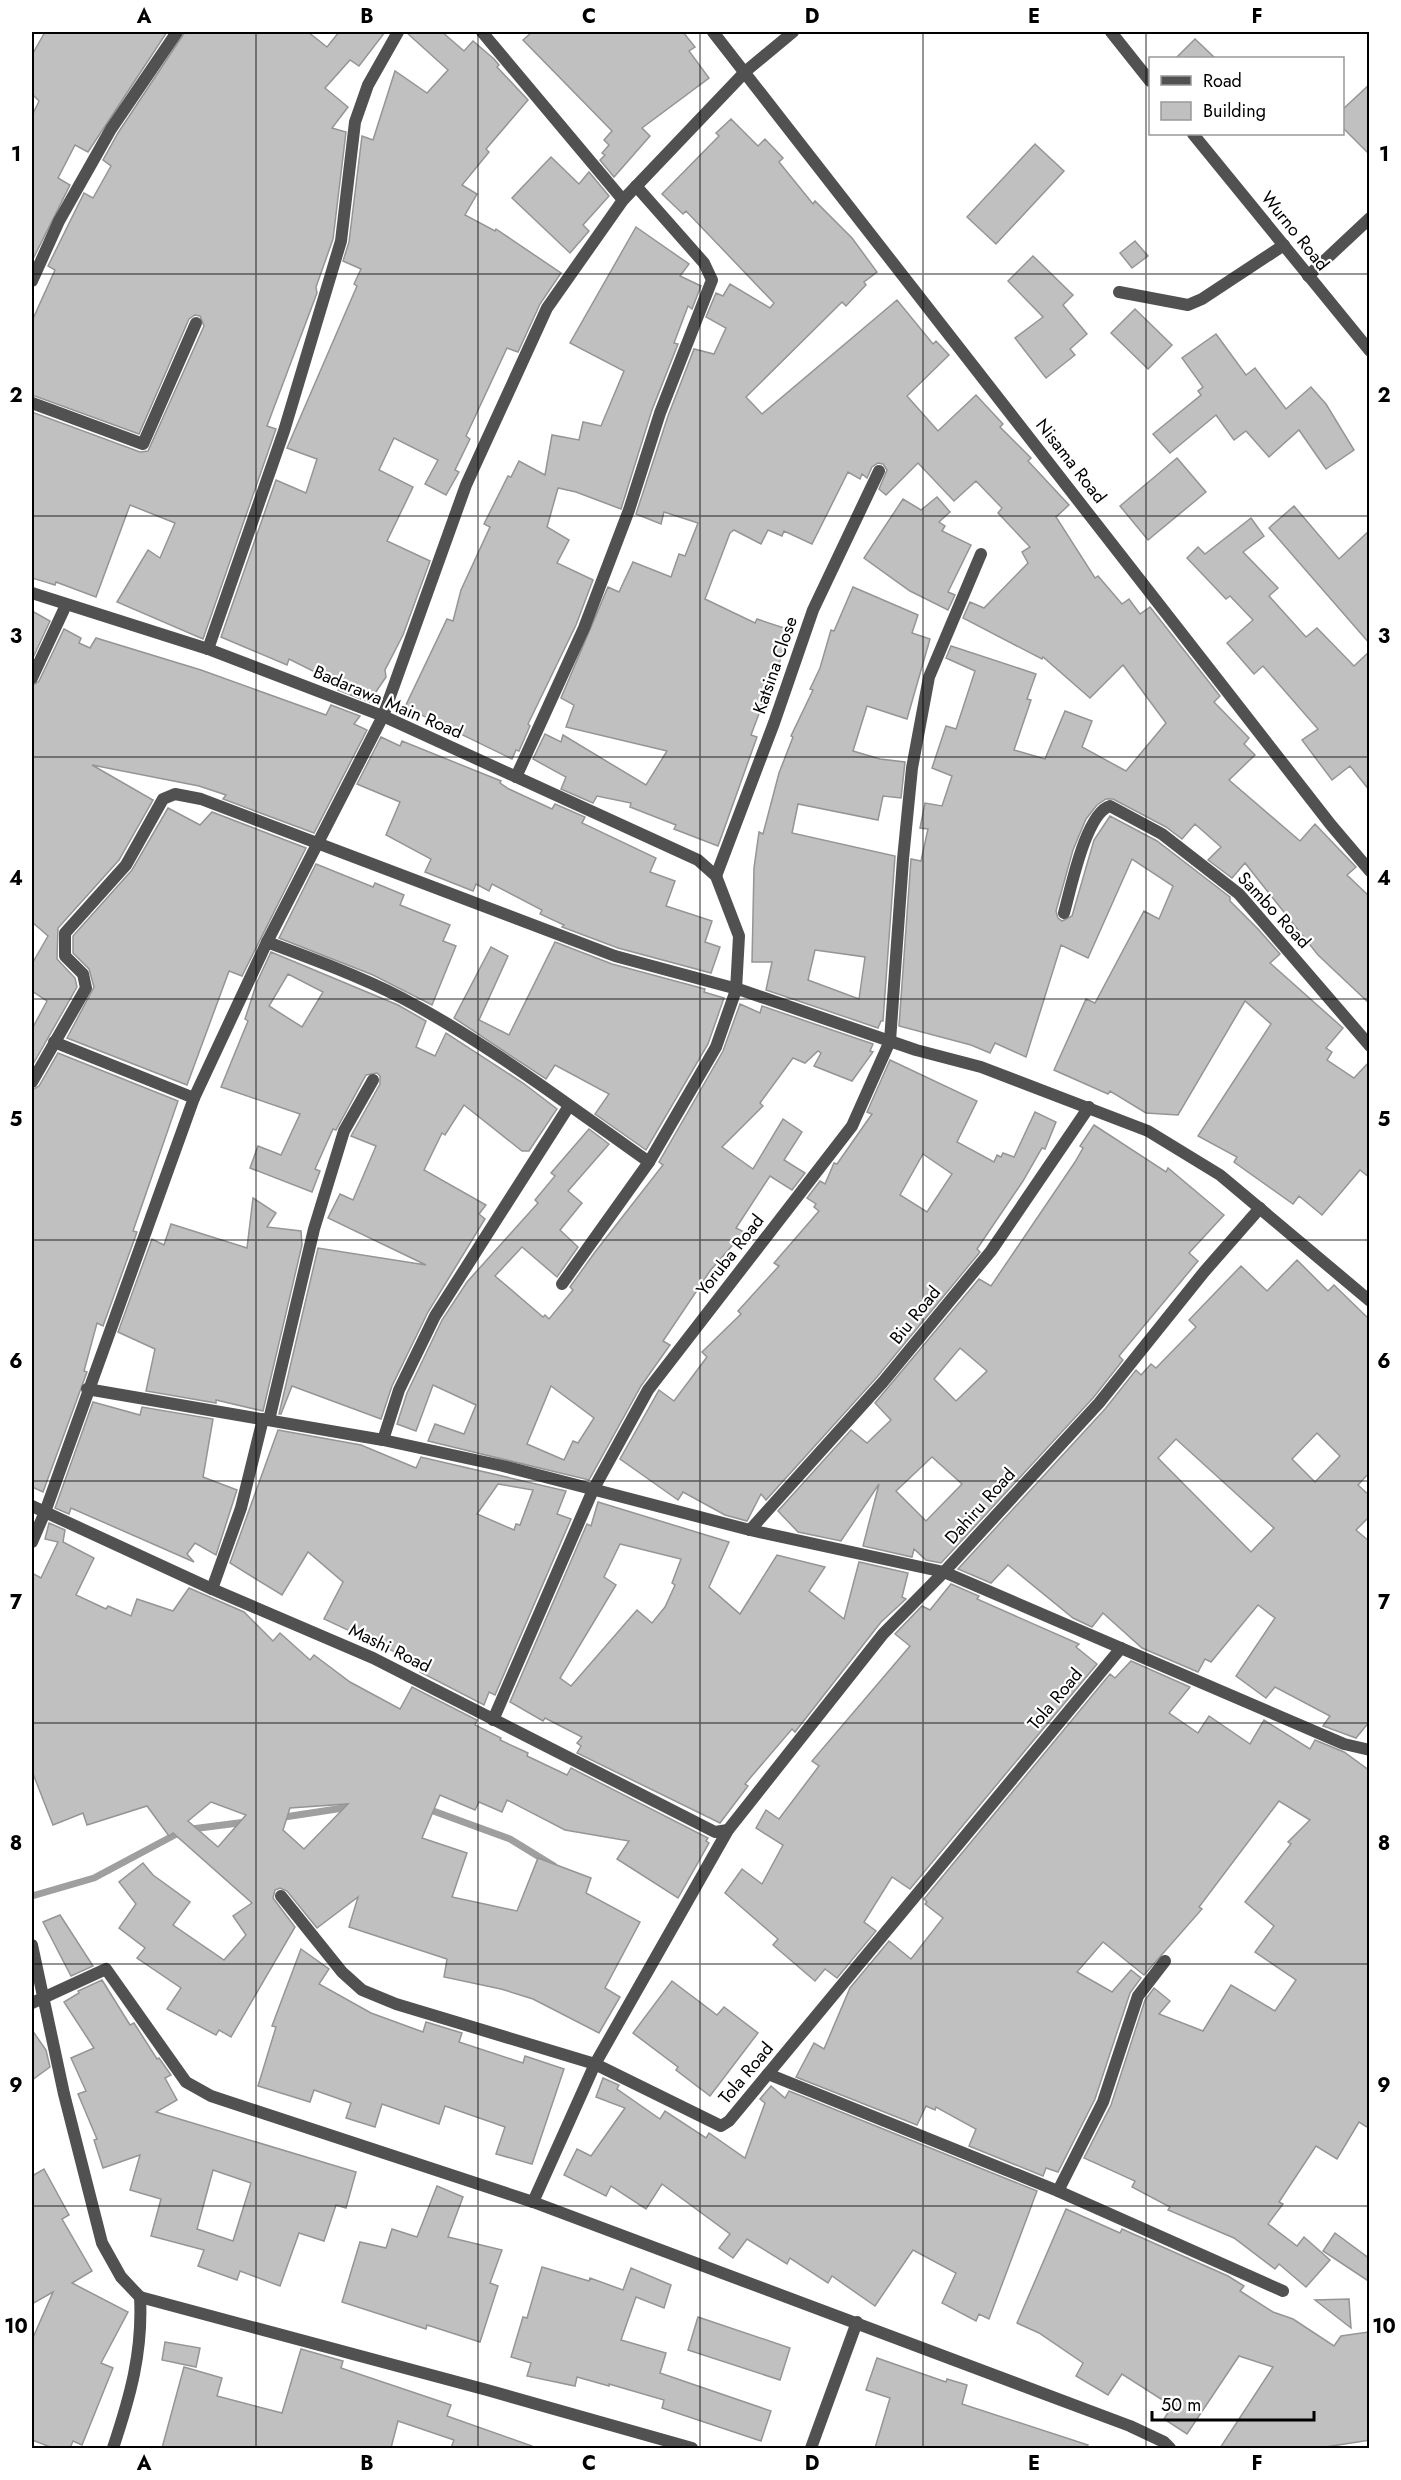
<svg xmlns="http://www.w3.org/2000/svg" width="1401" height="2480" viewBox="0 0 1401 2480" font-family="Jost,sans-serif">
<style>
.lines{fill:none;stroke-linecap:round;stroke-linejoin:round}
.stream{stroke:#9f9f9f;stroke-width:7}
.building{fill:#c0c0c0;stroke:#959595;stroke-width:1.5;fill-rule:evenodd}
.service{stroke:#515151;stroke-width:12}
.minor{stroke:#515151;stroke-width:12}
.tertiary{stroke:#515151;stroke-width:12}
.grid{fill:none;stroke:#000;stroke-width:1.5;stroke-opacity:0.55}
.labels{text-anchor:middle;stroke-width:4.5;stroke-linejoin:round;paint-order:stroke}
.street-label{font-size:18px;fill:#000;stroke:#fff}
.neatline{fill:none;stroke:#000;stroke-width:2}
.grid-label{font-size:20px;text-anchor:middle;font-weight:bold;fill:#000}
</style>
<rect width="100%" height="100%" fill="#fff"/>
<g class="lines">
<!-- stream -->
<g class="stream">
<path d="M425 1808 510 1839 554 1866"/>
<path d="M278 1818 350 1807"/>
<path d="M32 1896 94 1878 184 1830 246 1822"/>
</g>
</g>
<!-- building -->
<g class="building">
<path d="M45 32H167L88 152 75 145 58 178 70 185 33 259 32 116 39 101 32 94V55Z"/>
<path d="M185 32H308L327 47 339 32H385L359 66 350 60 325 88 348 107 332 128 346 132 333 239 316 287 317 293 267 426 276 429 203 639 117 602 148 550 160 558 175 523 130 505 96 597 56 582 55 585 32 578V412L140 452 148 451 204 326 200 316 195 315 189 319 139 434 32 395V321L55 270 48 266 84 193 93 198 111 166 103 160 118 133Z"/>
<path d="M406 32H442L464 51 473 41 494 59 499 65 497 67 528 100 486 149 489 152 462 185 477 194 465 215 495 231 496 229 561 273 540 304 518 352 507 348 466 436 470 439 455 470 459 472 446 495 425 484 438 460 394 438 379 470 413 487 387 541 430 561 403 635 385 670 386 677 369 702 338 690 341 685 289 659 287 665 221 637 276 480 306 493 317 459 287 448 357 286 354 284 361 269 343 261 349 242 362 136 373 140 395 71 427 93 448 70Z"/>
<path d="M532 32H683L695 47 689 51 709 78 642 128 650 136 614 177 600 160 605 155 602 153 609 145 604 140 612 131 523 40Z"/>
<path d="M1195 39 1215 58H1176Z"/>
<path d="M1370 84V155L1342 127V110Z"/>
<path d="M731 119 758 146 765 139 783 158 779 162 813 204 815 201 852 238 877 272 864 282 866 285 846 306 842 302 746 397 762 414 897 300 933 344 936 341 949 355 907 396 938 431 976 395 1003 424 1000 427 1031 458 1028 461 1069 505 1056 517 1095 578 1098 576 1122 604 1129 599 1140 614 1150 607 1220 696 1214 702 1249 738 1244 744 1255 755 1229 780 1300 841 1315 824 1356 867 1347 875 1370 897V1004L1318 955 1245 863 1232 878 1208 860 1221 847 1195 824 1182 839 1166 827 1113 799H1106L1097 805 1086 819 1073 850 1056 911 1058 918 1062 921 1072 916 1094 840 1110 816 1157 841 1230 897V901L1258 929 1280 954 1270 963 1343 1028 1326 1048 1332 1052 1327 1060 1354 1078 1370 1061V1178L1360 1170 1322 1215 1299 1196 1293 1204 1234 1162 1237 1157 1198 1136 1271 1024 1245 1001 1178 1115 1146 1113 1110 1091 1108 1094 1054 1070 1086 999 1095 1003 1144 911 1159 919 1173 886 1132 859 1088 958 1061 945 1026 1057 995 1043 990 1053 971 1045 899 1026 911 859 921 861 928 829 920 828 925 803 942 806 952 776 932 768 946 726 956 729 975 671 946 658 951 646 1036 674 1027 699 1031 700 1014 750 1045 759 1065 711 1092 721 1082 747 1126 771 1166 723 1123 665 1090 698 1043 657 1042 659 963 618 970 602 984 608 1028 563 1022 552 1030 547 998 513 1002 508 976 481 954 501 918 463 886 495 879 489 887 470 883 464 878 463 872 467 867 478 862 474 860 479 848 472 812 544 784 531 782 536 768 530 761 544 734 530 730 533 705 599 755 623 757 619 790 630 771 688 769 687 751 735 757 737 718 846 674 829 676 825 630 807 631 803 597 796 593 803 561 789 566 777 533 759 545 734 561 742 563 735 646 785 667 751 566 727 574 705 561 698 608 587 619 592 633 562 671 577 679 554 685 556 698 523 664 512 661 524 636 514 668 416 694 349 714 354 726 328 706 317 716 293 723 296 730 284 770 308 774 303 686 211 683 214 662 194 719 136 716 133Z"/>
<path d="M1035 144 1064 171 996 244 967 217Z"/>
<path d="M551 157 579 184 589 172 609 196 583 225 589 231 570 253 512 198Z"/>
<path d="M636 227 689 264 680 276 701 286 692 309 688 306 674 343 678 344 652 410 621 509 576 492 558 488 547 527 569 540 557 563 593 580 576 625 528 724 530 726 519 751 516 750 512 759 405 707 447 619 453 621 461 590 490 527 484 524 508 476 511 477 519 461 545 475 552 435 579 440 583 422 601 426 624 371 570 343Z"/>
<path d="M1135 241 1148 256 1132 268 1120 253Z"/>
<path d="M1033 256 1073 295 1063 305 1087 334 1070 349 1075 355 1046 378 1015 338 1043 317 1008 281Z"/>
<path d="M1135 309 1172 345 1148 369 1111 333Z"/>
<path d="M1216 334 1246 375 1255 368 1286 409 1311 387 1326 404 1354 450 1326 469 1299 430 1269 457 1246 431 1234 440 1216 415 1170 453 1153 434 1201 395 1198 391 1203 387 1182 358Z"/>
<path d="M1177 458 1206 492 1148 540 1120 506Z"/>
<path d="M937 497 950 512 939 522 945 526 942 531 971 545 948 592 955 595 948 610 910 591 864 558 903 499 921 510Z"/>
<path d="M1294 506 1339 559 1370 530V644L1269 528Z"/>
<path d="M1251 518 1264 536 1243 552 1278 588 1269 596 1306 637 1317 628 1354 666 1370 651V791L1350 766 1332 780 1302 740 1318 729 1263 666 1254 674 1227 643 1253 620 1230 596 1226 599 1187 558 1198 547 1205 554Z"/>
<path d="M853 587 918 615 912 633 930 639 907 719 867 706 853 751 880 759 905 762 901 798 883 796 878 820 798 804 792 833 895 856 883 1021H881L878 1028 766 990 772 962H752L754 868 759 832 763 834 779 773 793 737 791 736 813 690 810 689 820 668 831 630 834 631ZM815 950 865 957 859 999 808 980Z"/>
<path d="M32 611 50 621 32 660Z"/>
<path d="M64 629 81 638 79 643 90 648 96 638 201 670 326 715 331 705 360 716 354 724 367 730 314 833 223 799 226 795 199 786 92 765 153 800 119 860 58 928 57 959 75 978 77 987 32 1066V1029L47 1001 32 991V964L48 936 32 922V686L39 681Z"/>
<path d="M381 737 400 746 402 741 501 781 500 783 509 789 552 809 555 804 585 817 582 823 656 858 650 872 675 881 666 906 712 921 705 942 720 947 711 973 618 948 562 927 564 925 540 914 542 910 492 884 489 891 476 884 473 891 425 872 431 859 386 835 400 802 357 784Z"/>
<path d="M168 808 200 825 212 812 306 848 242 976 229 971 187 1085 67 1038 94 987 89 969 73 953V936L132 870Z"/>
<path d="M316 864 373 887 375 883 404 895 400 905 450 925 443 941 456 946 432 1005 373 975 279 938Z"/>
<path d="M555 942 612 964 705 989 704 992 724 998 708 1044 646 1150 595 1114 609 1094 555 1065 546 1079 454 1018 491 947 508 956 479 1020 509 1035Z"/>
<path d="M271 952 398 1005 426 1021 416 1047 435 1056 446 1033 523 1083 557 1109 529 1151H522L464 1105 445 1135 442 1133 424 1170 486 1205 479 1214 485 1219 428 1312 392 1386 381 1419 292 1386 281 1414H279L318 1248 426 1265 328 1218 340 1194 353 1200 376 1146 351 1136 380 1084V1076L377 1073 366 1075 336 1130 333 1129 315 1169 320 1171 312 1192 250 1168 258 1146 281 1155 300 1114 221 1087 248 1021 245 1019 257 982ZM288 974 323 992 302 1027 269 1006Z"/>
<path d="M740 1004 760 1013 762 1006 873 1044 870 1051 873 1052 852 1081 814 1066 821 1053 818 1051 805 1063 793 1058 760 1103 763 1106 722 1147 753 1169 783 1119 802 1132 784 1160 805 1173 792 1190 770 1176 736 1228 744 1232 710 1271 663 1341 670 1345 641 1386 589 1480 428 1441 435 1424 464 1434 476 1405 433 1385 416 1431 397 1424 407 1393 442 1320 467 1282 538 1203 535 1200 555 1176 551 1173 589 1129 609 1144 568 1191 582 1203 560 1230 578 1247 557 1277 522 1247 495 1276 543 1317 545 1315 549 1319 573 1290 570 1287 595 1252 663 1165 659 1162 723 1051ZM551 1386 594 1418 578 1443 573 1441 564 1460 527 1444Z"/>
<path d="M58 1053 178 1101 133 1231 137 1232 103 1326 97 1323 84 1371 87 1372 43 1492 32 1487V1090L39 1086Z"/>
<path d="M890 1060 977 1101 957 1142 994 1162 997 1155 1001 1157 1003 1153 1014 1157 1035 1112 1056 1122 1045 1149 1042 1148 1023 1181 977 1249 980 1252 877 1377 766 1500 761 1494 747 1521 725 1515 683 1492 678 1500 620 1459 659 1390 674 1401 707 1357 702 1352 741 1314 738 1311 779 1266 774 1263 819 1211 814 1207 816 1204 807 1198 820 1181 825 1184 834 1163 837 1164 872 1114 867 1112ZM923 1154 952 1174 927 1212 900 1195Z"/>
<path d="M1094 1125 1166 1172 1168 1168 1224 1215 1189 1253 1198 1261 1119 1356 1123 1360 1093 1398 941 1563 926 1560 914 1549 912 1557 863 1546 879 1484 841 1541 798 1532 778 1511 851 1430 867 1443 891 1420 875 1403 979 1279 991 1286 1075 1162 1083 1148 1080 1146ZM960 1348 987 1371 956 1401 934 1379ZM932 1457 962 1484 926 1521 896 1491Z"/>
<path d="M253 1198 276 1213 267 1227 301 1231 302 1245 263 1411 216 1400V1403L146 1391 155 1349 118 1332 152 1239 164 1245 171 1224 247 1248Z"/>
<path d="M1297 1260 1328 1291 1334 1285 1370 1320V1472L1358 1485 1370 1496V1516L1356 1530 1370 1542V1721L1356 1738 1323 1726 1330 1716 1275 1687 1266 1698 1236 1676 1275 1618 1258 1605 1211 1662 1205 1659 1198 1672 1142 1648 1103 1613 1092 1627 1073 1618 1008 1565 991 1583 958 1569 1105 1409 1136 1370 1141 1375 1151 1364 1156 1368 1196 1327 1189 1320 1241 1266 1267 1291ZM1317 1433 1340 1456 1315 1482 1292 1459ZM1176 1439 1274 1528 1251 1552 1158 1458Z"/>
<path d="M93 1402 140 1415 142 1407 213 1419 203 1477 237 1490 216 1555 195 1543 187 1554 194 1562 71 1508 69 1514 55 1508Z"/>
<path d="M278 1430 361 1445 416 1468 421 1457 566 1491 557 1514 571 1519 495 1695 489 1692 484 1705 420 1672 423 1665 324 1619 343 1582 308 1552 282 1595 230 1563ZM498 1484 533 1490 520 1525 516 1524 514 1530 477 1514Z"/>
<path d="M598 1502 729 1542 709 1587 740 1614 777 1555 825 1567 809 1591 844 1619 859 1562 908 1573 902 1597 906 1599 881 1622 795 1732 792 1729 745 1784 748 1786 720 1823 577 1753 581 1746 577 1743 582 1737 545 1718 543 1721 510 1702 587 1524 591 1526ZM620 1544 681 1559 672 1583 675 1585 665 1607 652 1623 637 1610 571 1686 560 1678 616 1585 604 1577Z"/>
<path d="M49 1523 65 1530 63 1542 94 1558 76 1595 106 1609 108 1606 131 1616 137 1599 173 1611 189 1588 244 1612 273 1641 280 1633 310 1660 314 1655 350 1682 400 1709 412 1687 477 1720 475 1725 501 1738 500 1740 528 1753 527 1756 567 1775 571 1768 708 1838 706 1841 709 1843 678 1898 617 1859 629 1841 565 1830 507 1800 502 1812 479 1802 475 1810 440 1795 422 1838 467 1853 452 1897 517 1911 538 1858 591 1878 586 1893 640 1922 605 1988 620 1997 599 2033 533 1999 501 1989 444 1977 447 1959 349 1927 358 1897 317 1928 287 1891 280 1888 275 1890 273 1898 295 1927 231 2037 219 2030 216 2035 167 2009 181 1988 137 1958 145 1948 119 1928 136 1904 119 1882 143 1863 153 1875 190 1902 173 1925 224 1960 246 1935 233 1916 252 1903 173 1833 169 1836 147 1806 87 1825 83 1813 53 1825 32 1771V1573L41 1578 58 1542 45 1539ZM211 1802 246 1815 218 1847 188 1821ZM348 1804 304 1849 283 1830 290 1808Z"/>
<path d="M951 1584 979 1596 977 1599 1079 1644 1076 1647 1097 1664 910 1889 892 1877 864 1922 876 1931 837 1978 825 1969 815 1981 773 1945 778 1939 725 1893 742 1869 762 1884 783 1845 756 1828 766 1810 779 1819 819 1766 812 1761 910 1646 895 1634 922 1606 930 1610Z"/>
<path d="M1131 1661 1190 1687 1169 1713 1198 1733 1209 1716 1250 1744 1264 1720 1310 1749 1315 1740 1344 1752 1370 1771V2129L1359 2122 1337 2159 1316 2146 1279 2202 1283 2204 1268 2224 1297 2246 1304 2237 1330 2260 1306 2287 1279 2264 1275 2269 1234 2238 1168 2210 1170 2207 1132 2187 1135 2181 1084 2158 1111 2105 1145 2000 1154 1988 1170 2001 1159 2014 1203 2031 1231 1985 1275 2011 1296 1980 1255 1952 1274 1926 1245 1902 1291 1844 1288 1842 1310 1820 1279 1801 1199 1907 1202 1909 1144 1975 1103 1942 1077 1972 1112 1992 1131 1970 1141 1978 1130 1993 1095 2099 1058 2172 1046 2168 1043 2176 969 2146 976 2129 936 2107 935 2110 926 2106 917 2125 796 2077 814 2043 824 2049 850 1988 889 1941 911 1959 943 1918 925 1904 927 1902 924 1899 1110 1674 1115 1678Z"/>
<path d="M60 1915 93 1966 71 1976 43 1922Z"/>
<path d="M301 1949 329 1969 319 1984 371 2013 423 2032 426 2022 462 2033 459 2042 523 2063 525 2056 564 2069 532 2164 496 2154 505 2127 445 2106 439 2124 382 2104 375 2127 346 2118 351 2103 314 2090 310 2102 258 2086 276 2027 272 2026Z"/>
<path d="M102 1980 130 2025 134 2023 157 2059 159 2058 171 2075 165 2078 177 2100 156 2112 356 2172 346 2208 336 2205 324 2241 299 2233 280 2286 240 2271 237 2280 198 2266 204 2250 151 2236 161 2199 130 2190 140 2155 103 2168 94 2140 97 2139 78 2094 86 2091 71 2058 94 2048 64 2002 79 1993 78 1991ZM213 2170 251 2183 233 2241 197 2229Z"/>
<path d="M672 1981 717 2015 724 2007 758 2033 710 2096 676 2070 678 2067 633 2033Z"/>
<path d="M32 2030 46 2050 50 2067 32 2080Z"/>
<path d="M603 2078 619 2085 617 2089 660 2119 665 2111 706 2138 709 2133 745 2158 765 2103 760 2099 771 2086 785 2098 789 2091 1037 2191 989 2319 979 2314 976 2321 942 2303 956 2273 913 2250 875 2306 832 2276 828 2283 790 2258 787 2264 747 2239 733 2258 719 2248 730 2234 662 2184 646 2209 611 2186 606 2196 564 2175 577 2149 591 2156 625 2108 596 2097Z"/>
<path d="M44 2169 69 2215 62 2219 92 2271 72 2283 128 2312 101 2363 113 2368 82 2445 73 2441 70 2448H53L32 2440V2340L53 2292 32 2304V2176Z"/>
<path d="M437 2186 463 2197 448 2237 502 2250 490 2283 498 2286 480 2342 427 2325 426 2329 342 2302 360 2242 386 2248 392 2229 417 2237Z"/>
<path d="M1066 2209 1120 2233 1122 2229 1228 2276 1244 2286 1240 2291 1273 2312 1293 2319 1334 2346 1341 2336 1368 2332 1370 2440 1319 2448H1220L1273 2367 1239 2356 1187 2434 1164 2419 1172 2406 1122 2374 1108 2395 1076 2376 1083 2363 1039 2333 1017 2323Z"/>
<path d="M1335 2233 1370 2259V2282L1323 2251Z"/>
<path d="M542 2267 589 2281 590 2278 623 2290 631 2268 671 2285 664 2308 636 2297 621 2340 666 2353 660 2373 771 2411 761 2441 662 2408 664 2400 609 2384V2386L577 2377 575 2386 527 2376 531 2363 511 2357 523 2317 527 2318Z"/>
<path d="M1349 2299 1351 2328 1315 2300Z"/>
<path d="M698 2317 790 2348 780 2380 688 2350Z"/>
<path d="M165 2342 200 2348 196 2367 162 2360Z"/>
<path d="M301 2349 343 2361 341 2368 451 2405 447 2416 532 2446V2448H451L454 2440 398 2421 391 2448H162L184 2367 222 2378 217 2396 282 2413Z"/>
<path d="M877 2358 946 2382 947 2379 967 2385 962 2404 1088 2445 1087 2448H875L890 2398 866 2390Z"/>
</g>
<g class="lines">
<!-- service -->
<g class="service">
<path d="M1308 276 1370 218"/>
<path d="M1119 292 1188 305 1202 299 1284 245"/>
</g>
<!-- minor -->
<g class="minor">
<path d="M482 32 623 200"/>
<path d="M713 32 1331 825 1370 871"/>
<path d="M1111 32 1150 81"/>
<path d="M1193 134 1370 351"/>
<path d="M32 281 59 221 111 129 177 32"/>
<path d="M32 403 143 444 196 323"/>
<path d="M32 593 208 649 383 716 698 860 716 876 739 936 736 990 716 1047 649 1162 562 1284"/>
<path d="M208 649 284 431 341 241 355 122 368 85 398 32"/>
<path d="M32 678 66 605"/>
<path d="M516 777 584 628 629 510 660 413 712 280 704 263 636 186"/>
<path d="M716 876 774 723 813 610 879 471"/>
<path d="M1064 913C1071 888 1086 813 1110 806L1162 834 1239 894 1370 1046"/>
<path d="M267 942C313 959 359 976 402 998 489 1044 568 1105 649 1162"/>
<path d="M54 1042 194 1098"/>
<path d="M32 1082 86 988 83 974 65 956V933L126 865 163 799 175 794 201 799 615 956 741 990 916 1050 981 1067 1148 1131 1220 1175 1370 1301"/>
<path d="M87 1389 383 1440 503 1466 750 1530 944 1572 1344 1744 1370 1750"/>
<path d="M269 1420 314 1229 344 1131 373 1080"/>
<path d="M383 1440 399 1390 435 1316 569 1106"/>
<path d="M32 1506 212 1589 373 1658 715 1832 728 1830"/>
<path d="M750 1530 883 1382 991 1251 1089 1107"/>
<path d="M32 1542 45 1512 194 1098 267 942 383 716"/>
<path d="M212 1589 241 1508 263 1419"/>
<path d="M493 1720 593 1490 648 1390 852 1126 890 1041 903 859 912 768 929 677 981 554"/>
<path d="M281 1896 342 1972 362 1990 396 2004 595 2064 721 2126 729 2121 1121 1648"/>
<path d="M32 2003 106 1969 186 2082 211 2096 533 2202 1130 2426 1164 2442 1170 2448"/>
<path d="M768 2074 1058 2191 1283 2291"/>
<path d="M1058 2191 1103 2102 1138 1996 1165 1961"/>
<path d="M533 2202 595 2064 728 1830 883 1634 944 1572 1099 1403 1204 1272 1260 1208"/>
<path d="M140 2297 487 2390 692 2448"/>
<path d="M811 2448 857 2322"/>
</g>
<!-- tertiary -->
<g class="tertiary">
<path d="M383 716 466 485 547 308 623 200 746 71 793 32"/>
<path d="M32 1945 64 2094 102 2243 121 2277 140 2297C143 2352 130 2397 113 2448"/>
</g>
</g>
<!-- grid -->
<path class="grid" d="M256 32V2448M478 32V2448M700 32V2448M923 32V2448M1146 32V2448M32 274H1370M32 516H1370M32 757H1370M32 999H1370M32 1240H1370M32 1481H1370M32 1723H1370M32 1964H1370M32 2206H1370"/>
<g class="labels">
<!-- street labels -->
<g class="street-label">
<text transform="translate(1295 231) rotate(51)" y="6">Wurno Road</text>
<text transform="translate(1071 461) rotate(52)" y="6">Nisama Road</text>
<text transform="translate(775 665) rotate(-71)" y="6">Katsina Close</text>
<text transform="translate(388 702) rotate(23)" y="6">Badarawa Main Road</text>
<text transform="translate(1274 910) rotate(47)" y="6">Sambo Road</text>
<text transform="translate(730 1255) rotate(-52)" y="6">Yoruba Road</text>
<text transform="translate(915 1315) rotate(-51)" y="6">Biu Road</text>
<text transform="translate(980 1506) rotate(-48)" y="6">Dahiru Road</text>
<text transform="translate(390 1648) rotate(26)" y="6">Mashi Road</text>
<text transform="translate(1055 1699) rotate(-50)" y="6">Tola Road</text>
<text transform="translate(746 2073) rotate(-50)" y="6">Tola Road</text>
</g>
</g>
<!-- border -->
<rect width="1401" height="2480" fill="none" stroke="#ffffff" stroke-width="66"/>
<!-- legend -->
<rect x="1149" y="57" width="195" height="78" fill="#ffffff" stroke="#999999" stroke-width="1.5"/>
<rect x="1161" y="76" width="30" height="9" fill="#515151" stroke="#999999" stroke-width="1.5"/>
<text x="1203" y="87" font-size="18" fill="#000000">Road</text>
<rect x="1161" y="102" width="30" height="18" fill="#c0c0c0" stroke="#999999" stroke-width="1.5"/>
<text x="1203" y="117" font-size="18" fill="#000000">Building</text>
<!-- scale -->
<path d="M1152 2411v9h162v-9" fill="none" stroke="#000000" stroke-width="3"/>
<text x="1161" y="2411" font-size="18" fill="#000000" stroke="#ffffff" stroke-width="4.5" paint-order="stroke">50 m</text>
<rect x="33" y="33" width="1335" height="2414" class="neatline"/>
<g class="grid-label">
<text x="144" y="23">A</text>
<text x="367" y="23">B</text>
<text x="589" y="23">C</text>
<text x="812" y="23">D</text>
<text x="1034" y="23">E</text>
<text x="1257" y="23">F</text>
<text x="16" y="161">1</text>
<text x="1384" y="161">1</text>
<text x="16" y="402">2</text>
<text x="1384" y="402">2</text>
<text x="16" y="643">3</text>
<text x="1384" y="643">3</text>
<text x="16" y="885">4</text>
<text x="1384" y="885">4</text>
<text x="16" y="1126">5</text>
<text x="1384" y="1126">5</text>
<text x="16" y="1368">6</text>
<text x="1384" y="1368">6</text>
<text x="16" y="1609">7</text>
<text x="1384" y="1609">7</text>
<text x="16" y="1850">8</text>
<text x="1384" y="1850">8</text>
<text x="16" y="2092">9</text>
<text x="1384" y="2092">9</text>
<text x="16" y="2333">10</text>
<text x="1384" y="2333">10</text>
<text x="144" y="2470">A</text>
<text x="367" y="2470">B</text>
<text x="589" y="2470">C</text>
<text x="812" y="2470">D</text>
<text x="1034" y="2470">E</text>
<text x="1257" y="2470">F</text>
</g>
</svg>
